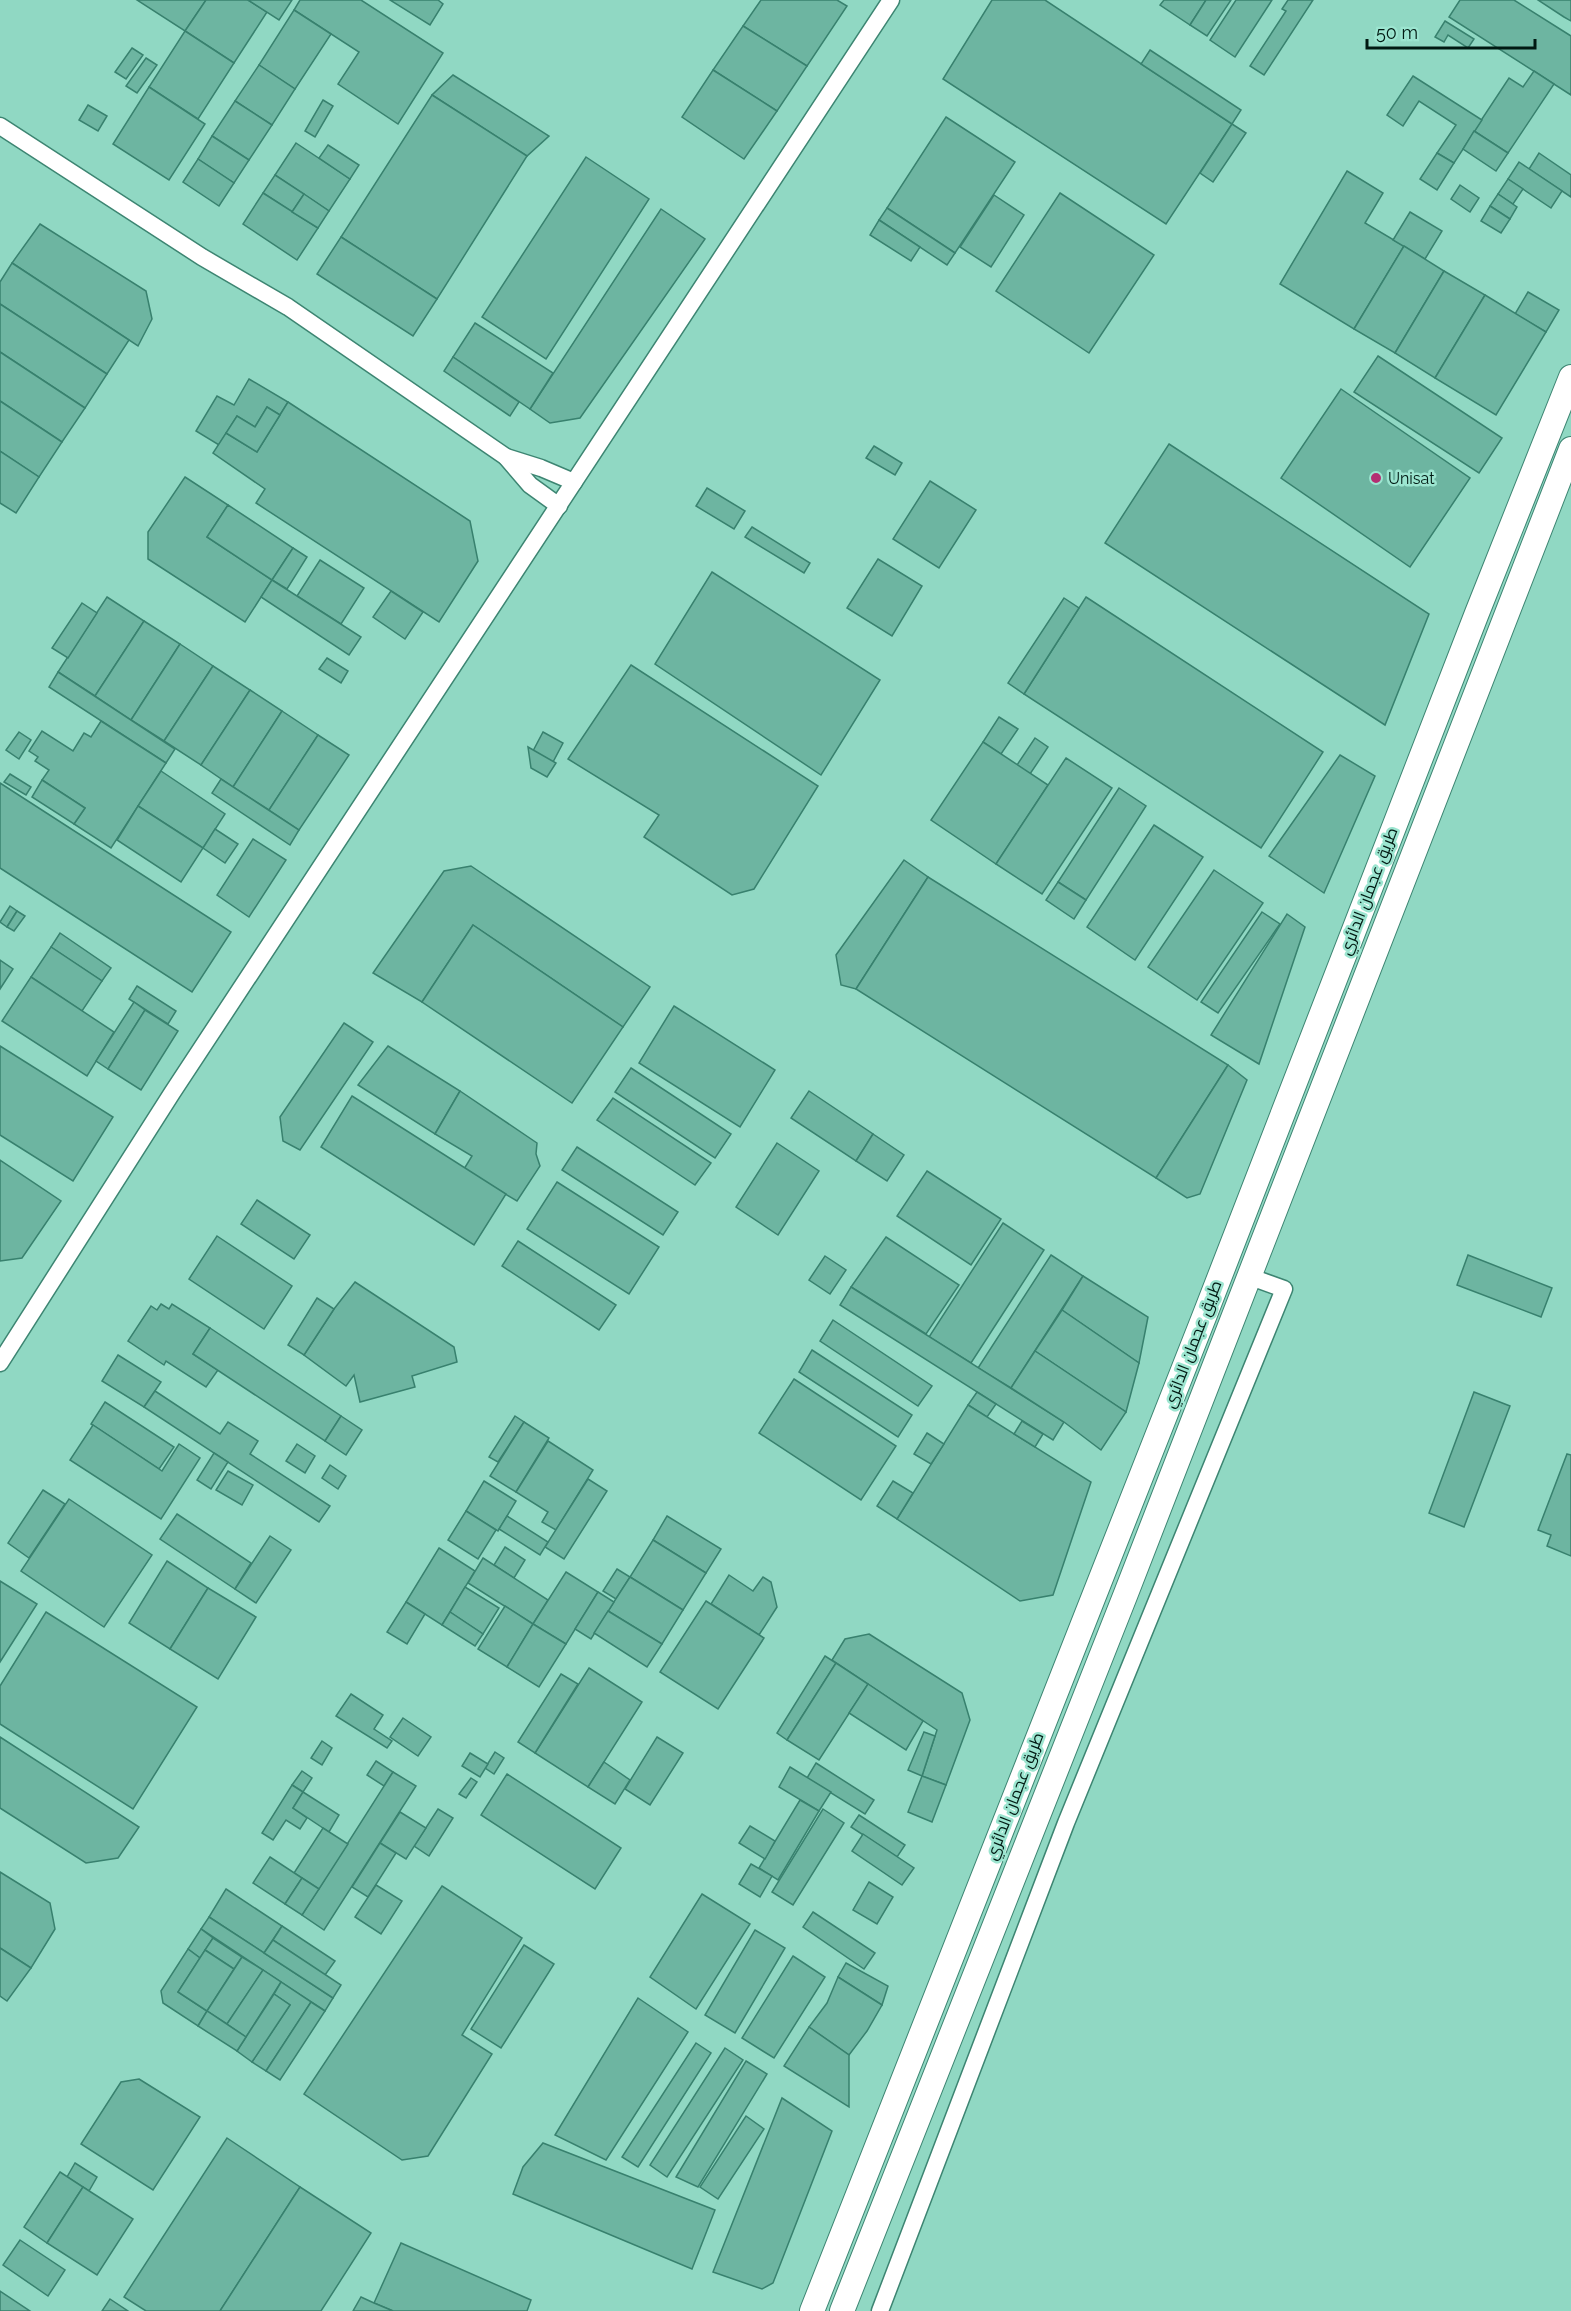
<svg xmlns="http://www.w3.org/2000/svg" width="1571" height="2311" viewBox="0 0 1571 2311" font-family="Raleway,Cairo,sans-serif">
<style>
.building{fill:#6db5a1;stroke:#38816e;stroke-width:1.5}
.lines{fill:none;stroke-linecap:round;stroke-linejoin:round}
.street-casing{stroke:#3d8572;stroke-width:19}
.secondary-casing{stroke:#3d8572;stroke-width:26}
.street{stroke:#fff;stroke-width:16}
.secondary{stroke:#fff;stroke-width:24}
.poi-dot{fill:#b42e72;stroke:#9ce5d0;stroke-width:2}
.labels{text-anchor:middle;stroke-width:5;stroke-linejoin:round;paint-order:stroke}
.poi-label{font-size:16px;fill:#001912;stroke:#9ce5d0;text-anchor:start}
.street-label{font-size:16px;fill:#001912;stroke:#9ce5d0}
</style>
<rect width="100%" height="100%" fill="#90d8c3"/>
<!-- building -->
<g class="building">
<path d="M137 0H206L185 31Z"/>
<path d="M206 0H248L267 12 234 63 185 31Z"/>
<path d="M248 0H292L279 20Z"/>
<path d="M300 0H361L443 53 398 124 338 84 359 52 294 10Z"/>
<path d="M390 0H438L443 4 430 25Z"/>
<path d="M761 0H837L847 6 807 66 743 26Z"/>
<path d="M992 0H1045L1232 124 1166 224 943 79Z"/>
<path d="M1164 0H1206L1190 25 1160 5Z"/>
<path d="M1206 0H1231L1207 36 1190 25Z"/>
<path d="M1236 0H1272L1235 57 1210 40Z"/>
<path d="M1288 0H1313L1264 75 1250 66 1286 11 1282 9Z"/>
<path d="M1460 0H1514L1571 36V95L1449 17Z"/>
<path d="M1538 0H1571V21L1564 17Z"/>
<path d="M294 10 331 34 295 89 259 65Z"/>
<path d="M1445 21 1474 39 1468 48 1448 35 1444 42 1435 37Z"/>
<path d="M743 26 807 66 777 111 713 70Z"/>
<path d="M185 31 234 63 198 119 149 87Z"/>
<path d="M132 48 143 55 126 79 115 72Z"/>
<path d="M1150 50 1241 110 1232 124 1141 64Z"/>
<path d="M146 58 157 65 137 93 126 86Z"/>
<path d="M259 65 295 89 272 125 235 101Z"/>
<path d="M713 70 777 111 744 159 682 117Z"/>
<path d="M1534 71 1554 84 1508 153 1474 131 1509 78 1523 87Z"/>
<path d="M453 75 549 136 527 156 432 95Z"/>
<path d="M1413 76 1482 120 1454 163 1437 153 1456 125 1419 101 1403 126 1387 115Z"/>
<path d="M149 87 205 124 169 180 113 144Z"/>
<path d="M432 95 527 156 437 299 341 237Z"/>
<path d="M323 100 333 106 315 137 305 131Z"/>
<path d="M235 101 272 125 249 160 212 136Z"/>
<path d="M88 105 107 116 98 131 79 120Z"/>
<path d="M946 117 1015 162 955 253 887 208Z"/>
<path d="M1232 124 1246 133 1213 182 1200 173Z"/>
<path d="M1474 131 1508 153 1496 171 1463 149Z"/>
<path d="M212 136 249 160 234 183 198 159Z"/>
<path d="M296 143 350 179 329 211 275 175Z"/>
<path d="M328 145 359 165 350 179 319 158Z"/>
<path d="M1437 153 1454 163 1437 190 1420 179Z"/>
<path d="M1539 153 1571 175V197L1529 169Z"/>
<path d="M586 157 649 199 546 359 482 317Z"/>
<path d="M198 159 234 183 219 206 183 182Z"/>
<path d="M1519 162 1562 191 1551 208 1508 179Z"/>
<path d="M1347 171 1383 193 1365 223 1404 246 1354 329 1280 284Z"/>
<path d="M275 175 304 194 292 212 263 193Z"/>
<path d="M1508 179 1523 189 1513 204 1498 194Z"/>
<path d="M1460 185 1479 198 1470 212 1451 199Z"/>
<path d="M263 193 318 228 297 260 243 224Z"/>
<path d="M1060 193 1154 255 1089 353 996 291Z"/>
<path d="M304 194 329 211 318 228 292 212Z"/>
<path d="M1498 194 1517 207 1510 219 1490 206Z"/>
<path d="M994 195 1024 215 991 267 960 247Z"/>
<path d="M1490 206 1510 219 1501 233 1481 221Z"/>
<path d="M887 208 955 253 947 265 879 220Z"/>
<path d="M661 209 705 239 580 418 550 423 530 409Z"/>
<path d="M1410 212 1442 231 1425 259 1393 240Z"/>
<path d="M879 220 920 247 911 261 870 235Z"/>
<path d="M40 224 146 291 152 319 138 346 12 263Z"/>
<path d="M341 237 437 299 413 336 317 274Z"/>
<path d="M1404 246 1444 271 1395 353 1354 329Z"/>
<path d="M12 263 129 340 107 374 0 304V282Z"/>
<path d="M1444 271 1485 295 1435 378 1395 353Z"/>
<path d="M1528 292 1559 310 1546 332 1515 314Z"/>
<path d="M1485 295 1546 332 1496 415 1435 378Z"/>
<path d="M0 304 107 374 85 408 0 352Z"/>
<path d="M475 323 553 373 530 409 453 357Z"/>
<path d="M0 352 85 408 62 442 0 401Z"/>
<path d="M1378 356 1502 438 1479 473 1354 392Z"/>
<path d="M453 357 519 402 510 416 444 371Z"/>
<path d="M249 379 288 402 280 415 267 407 255 427 237 416 219 445 196 431 217 396 234 405Z"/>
<path d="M1341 389 1470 478 1410 567 1281 478Z"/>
<path d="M0 401 62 442 39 477 0 451Z"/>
<path d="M288 402 470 521 478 561 439 622 256 503 265 489 213 453 226 433 257 452Z"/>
<path d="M267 407 280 415 257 452 226 433 237 416 255 427Z"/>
<path d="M1169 444 1429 614 1385 725 1105 543Z"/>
<path d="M874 446 902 463 895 475 866 458Z"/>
<path d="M0 451 39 477 16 513 0 503Z"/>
<path d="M185 477 228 505 207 537 272 580 245 622 148 559V532Z"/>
<path d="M930 481 976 510 939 568 893 539Z"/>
<path d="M707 488 745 511 734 529 696 506Z"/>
<path d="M228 505 293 548 272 580 207 537Z"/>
<path d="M752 527 810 563 804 573 745 537Z"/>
<path d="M293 548 307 557 287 589 272 580Z"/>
<path d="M878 559 922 586 892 636 847 608Z"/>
<path d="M320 560 364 588 341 624 297 596Z"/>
<path d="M712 572 880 680 821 775 655 664Z"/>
<path d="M272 580 361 637 349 655 261 597Z"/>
<path d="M391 591 423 612 405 639 373 617Z"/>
<path d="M107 597 144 621 95 696 58 672Z"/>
<path d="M1086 597 1323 752 1261 848 1024 694Z"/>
<path d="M1064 598 1079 608 1024 694 1008 683Z"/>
<path d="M82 603 97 613 68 658 52 648Z"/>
<path d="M144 621 180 644 131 720 95 696Z"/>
<path d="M180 644 213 666 164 741 131 720Z"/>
<path d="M327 658 348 671 341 683 319 669Z"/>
<path d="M631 665 818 786 754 889 732 895 644 837 659 815 568 759Z"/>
<path d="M213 666 250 690 201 765 164 741Z"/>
<path d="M58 672 175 749 166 763 49 687Z"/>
<path d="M250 690 282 711 233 787 201 765Z"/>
<path d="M282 711 318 735 269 810 233 787Z"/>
<path d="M999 717 1018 729 1001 754 983 742Z"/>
<path d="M101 721 166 763 111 848 74 824 85 808 42 780 49 770 35 761 38 757 29 751 42 731 73 751 84 733 91 737Z"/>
<path d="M19 732 31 740 19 759 6 750Z"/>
<path d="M543 732 563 743 553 762 533 751Z"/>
<path d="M318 735 349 755 299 830 269 810Z"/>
<path d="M1035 738 1048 747 1030 774 1017 765Z"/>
<path d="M983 742 1048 785 996 864 931 820Z"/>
<path d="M528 747 556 763 547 777 531 768Z"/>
<path d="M1340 755 1375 776 1324 893 1269 856Z"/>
<path d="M1066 758 1112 788 1042 894 996 864Z"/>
<path d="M161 771 225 814 203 848 138 806Z"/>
<path d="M10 774 31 787 26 795 4 782Z"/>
<path d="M221 779 299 830 290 845 212 793Z"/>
<path d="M42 780 85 808 74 824 32 797Z"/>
<path d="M0 783 231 932 192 992 0 868Z"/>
<path d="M1119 788 1146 806 1086 900 1058 882Z"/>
<path d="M138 806 203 848 181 882 117 840Z"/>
<path d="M1154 825 1203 857 1135 960 1087 927Z"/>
<path d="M215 829 238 844 225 863 203 848Z"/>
<path d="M253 839 286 860 249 917 217 895Z"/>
<path d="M904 860 928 877 856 989 841 985 836 955Z"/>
<path d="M471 866 650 987 623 1027 473 925 422 1002 373 973 444 871Z"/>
<path d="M1214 870 1263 903 1197 1000 1148 967Z"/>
<path d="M928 877 1228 1065 1156 1178 856 989Z"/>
<path d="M1058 882 1086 900 1074 919 1046 900Z"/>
<path d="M10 906 17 911 7 927 0 922Z"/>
<path d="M17 911 25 916 14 931 7 927Z"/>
<path d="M1262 912 1280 924 1218 1013 1201 1002Z"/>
<path d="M1287 914 1305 927 1259 1064 1211 1035Z"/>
<path d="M473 925 623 1027 572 1103 422 1002Z"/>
<path d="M60 933 111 968 102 981 51 947Z"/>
<path d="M51 947 102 981 82 1011 31 977Z"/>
<path d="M0 960 13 969 0 989Z"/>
<path d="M31 977 114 1032 87 1076 2 1021Z"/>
<path d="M137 986 176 1011 168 1024 129 999Z"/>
<path d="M134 1002 145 1010 108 1069 96 1061Z"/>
<path d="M674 1006 775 1070 740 1127 639 1063Z"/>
<path d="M145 1010 178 1031 141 1090 108 1069Z"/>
<path d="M344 1023 373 1042 300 1150 283 1141 280 1117Z"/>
<path d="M0 1046 113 1117 73 1181 0 1135Z"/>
<path d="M388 1046 460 1091 435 1134 358 1085Z"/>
<path d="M1228 1065 1247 1080 1200 1194 1187 1198 1156 1178Z"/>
<path d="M631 1068 731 1134 715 1158 615 1092Z"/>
<path d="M460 1091 537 1143 536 1154 540 1166 517 1201 464 1169 472 1156 435 1134Z"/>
<path d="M809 1091 873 1134 856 1161 791 1118Z"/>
<path d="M352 1096 506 1194 474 1245 321 1147Z"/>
<path d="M613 1098 711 1163 695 1185 597 1120Z"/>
<path d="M873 1134 904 1155 887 1181 856 1161Z"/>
<path d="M777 1143 819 1171 778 1235 736 1207Z"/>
<path d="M577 1147 678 1212 663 1235 562 1170Z"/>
<path d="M0 1160 61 1201 22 1258 0 1261Z"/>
<path d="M927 1171 1001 1219 971 1265 897 1216Z"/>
<path d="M557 1182 659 1247 629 1294 527 1229Z"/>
<path d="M257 1200 310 1235 294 1259 241 1224Z"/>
<path d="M1003 1223 1044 1250 971 1363 929 1337Z"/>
<path d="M217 1236 292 1286 264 1329 189 1279Z"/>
<path d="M886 1237 959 1285 926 1334 851 1287Z"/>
<path d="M518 1241 616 1305 599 1330 502 1266Z"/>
<path d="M1051 1255 1083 1276 1011 1388 978 1368Z"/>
<path d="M1468 1255 1552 1288 1541 1317 1457 1285Z"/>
<path d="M825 1256 846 1270 830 1294 809 1280Z"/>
<path d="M1083 1276 1148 1317 1139 1363 1062 1310Z"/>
<path d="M355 1282 454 1347 457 1362 412 1376 415 1387 360 1402 354 1375 346 1386 304 1355 334 1309Z"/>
<path d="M851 1287 1064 1422 1053 1440 840 1305Z"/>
<path d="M317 1298 334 1309 304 1355 288 1345Z"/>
<path d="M161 1304 169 1309 172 1304 210 1328 193 1354 218 1370 206 1387 166 1361 164 1365 128 1341 151 1306 157 1310Z"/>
<path d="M1062 1310 1139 1363 1126 1412 1035 1351Z"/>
<path d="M833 1320 932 1386 918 1406 820 1341Z"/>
<path d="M210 1328 341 1416 325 1441 193 1354Z"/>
<path d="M812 1350 912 1415 898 1437 799 1372Z"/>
<path d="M1035 1351 1126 1412 1101 1450 1064 1422 1011 1388Z"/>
<path d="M118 1355 161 1382 144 1407 102 1381Z"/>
<path d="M794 1379 896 1446 861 1500 759 1433Z"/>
<path d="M155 1391 220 1434 228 1422 258 1441 250 1454 330 1506 319 1522 144 1407Z"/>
<path d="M977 1392 996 1404 987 1417 968 1405Z"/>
<path d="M1474 1392 1510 1406 1464 1527 1429 1513Z"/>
<path d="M105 1402 174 1447 159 1469 91 1424Z"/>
<path d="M968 1405 1091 1482 1053 1595 1020 1601 897 1519Z"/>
<path d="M341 1416 362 1430 346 1455 325 1441Z"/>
<path d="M515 1416 524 1422 498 1462 489 1457Z"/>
<path d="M1022 1421 1043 1434 1035 1447 1014 1434Z"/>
<path d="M524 1422 549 1438 516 1492 490 1476Z"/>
<path d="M93 1425 162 1471 179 1444 200 1458 161 1519 70 1460Z"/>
<path d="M927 1433 944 1444 931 1464 914 1454Z"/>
<path d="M548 1441 593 1470 556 1530 542 1522 548 1512 516 1492Z"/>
<path d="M297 1444 315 1456 305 1473 286 1461Z"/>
<path d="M214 1453 228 1462 211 1489 197 1480Z"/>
<path d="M1567 1454 1571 1455V1556L1547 1546 1551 1535 1538 1530Z"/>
<path d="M330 1465 346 1476 338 1489 322 1478Z"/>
<path d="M228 1471 253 1485 242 1505 216 1490Z"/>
<path d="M588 1479 607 1491 564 1559 545 1547Z"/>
<path d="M484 1481 516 1501 498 1531 466 1511Z"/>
<path d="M893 1481 913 1493 897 1519 877 1506Z"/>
<path d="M43 1490 65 1504 29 1558 8 1543Z"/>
<path d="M69 1499 152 1555 104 1627 21 1571Z"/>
<path d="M466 1511 496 1530 478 1559 448 1540Z"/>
<path d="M177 1514 251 1563 235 1589 160 1539Z"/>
<path d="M507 1516 548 1542 540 1555 499 1529Z"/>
<path d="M667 1516 721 1549 706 1573 653 1540Z"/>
<path d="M270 1536 291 1550 256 1603 235 1589Z"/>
<path d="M653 1540 706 1573 683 1610 630 1577Z"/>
<path d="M505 1547 525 1560 514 1578 494 1565Z"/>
<path d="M439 1548 475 1571 442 1625 406 1602Z"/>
<path d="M483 1558 548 1600 533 1624 468 1583Z"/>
<path d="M167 1561 208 1588 170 1649 129 1623Z"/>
<path d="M617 1569 630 1577 616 1599 603 1591Z"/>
<path d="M566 1572 598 1592 566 1644 533 1624Z"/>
<path d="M729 1575 753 1591 763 1577 771 1582 777 1607 759 1635 711 1604Z"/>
<path d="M630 1577 683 1610 662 1644 608 1611Z"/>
<path d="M0 1581 37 1604 0 1662Z"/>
<path d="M465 1587 499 1608 483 1634 450 1612Z"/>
<path d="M208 1588 256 1617 218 1679 170 1649Z"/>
<path d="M598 1592 614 1602 591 1639 575 1629Z"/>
<path d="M706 1601 764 1638 718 1709 660 1672Z"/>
<path d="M406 1602 425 1614 407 1644 387 1632Z"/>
<path d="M505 1606 533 1624 507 1667 478 1649Z"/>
<path d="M608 1611 662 1644 647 1667 594 1633Z"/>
<path d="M46 1612 197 1707 133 1809 0 1724V1686Z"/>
<path d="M450 1612 483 1634 475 1646 442 1625Z"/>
<path d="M533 1624 566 1644 539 1687 507 1667Z"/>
<path d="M869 1634 962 1693 970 1720 946 1785 922 1776 937 1730 832 1660 845 1639Z"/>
<path d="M825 1656 836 1663 787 1740 777 1733Z"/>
<path d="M836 1663 868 1684 819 1760 787 1740Z"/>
<path d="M589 1668 642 1702 588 1787 535 1753Z"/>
<path d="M561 1674 578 1684 535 1753 518 1742Z"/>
<path d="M868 1684 923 1721 906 1750 849 1713Z"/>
<path d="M351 1694 383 1715 374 1729 392 1741 387 1748 336 1716Z"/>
<path d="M403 1718 431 1737 418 1756 390 1737Z"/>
<path d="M924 1732 935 1736 922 1776 908 1770Z"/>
<path d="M0 1737 139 1827 118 1858 86 1863 0 1808Z"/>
<path d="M657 1737 683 1753 650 1805 625 1789Z"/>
<path d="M322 1741 332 1748 322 1765 311 1758Z"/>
<path d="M495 1752 504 1758 494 1774 485 1768Z"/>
<path d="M470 1753 488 1764 480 1777 462 1766Z"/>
<path d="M376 1761 393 1772 384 1786 367 1775Z"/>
<path d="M604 1762 630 1780 615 1804 588 1787Z"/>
<path d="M816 1763 874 1800 865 1814 807 1778Z"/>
<path d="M790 1767 831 1792 819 1811 779 1787Z"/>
<path d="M302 1771 312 1778 303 1792 292 1785Z"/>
<path d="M393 1772 416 1786 324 1930 302 1915Z"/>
<path d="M507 1774 621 1848 595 1889 481 1815Z"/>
<path d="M922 1776 946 1785 932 1822 908 1812Z"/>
<path d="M471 1778 477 1782 466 1798 459 1794Z"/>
<path d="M292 1785 303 1792 293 1808 307 1818 300 1829 286 1820 273 1840 262 1833Z"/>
<path d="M303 1792 339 1815 329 1832 293 1808Z"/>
<path d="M800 1800 819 1811 778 1880 759 1868Z"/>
<path d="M438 1809 453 1818 429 1856 414 1846Z"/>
<path d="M823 1809 844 1823 793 1905 772 1892Z"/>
<path d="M400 1812 426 1828 406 1859 380 1843Z"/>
<path d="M859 1815 905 1845 897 1857 851 1827Z"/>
<path d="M750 1826 775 1841 765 1859 739 1843Z"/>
<path d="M323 1828 348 1844 319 1889 294 1873Z"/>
<path d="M863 1834 914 1868 902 1885 852 1851Z"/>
<path d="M380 1843 396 1853 368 1897 352 1887Z"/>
<path d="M270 1857 302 1878 285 1904 253 1883Z"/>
<path d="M751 1864 772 1876 760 1897 739 1884Z"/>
<path d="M0 1872 50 1903 55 1929 31 1968 0 1948Z"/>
<path d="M302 1878 319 1889 302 1915 285 1904Z"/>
<path d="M869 1882 893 1897 877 1924 853 1910Z"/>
<path d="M376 1885 402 1901 381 1934 355 1917Z"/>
<path d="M442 1886 522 1938 462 2035 492 2054 428 2156 402 2160 304 2094Z"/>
<path d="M226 1889 282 1926 264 1953 209 1917Z"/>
<path d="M702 1894 750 1924 696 2009 650 1977Z"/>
<path d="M813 1912 875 1953 864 1969 803 1927Z"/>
<path d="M209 1917 333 1998 325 2011 201 1929Z"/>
<path d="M282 1926 335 1961 325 1975 273 1940Z"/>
<path d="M201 1929 213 1938 200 1958 188 1949Z"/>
<path d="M755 1930 785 1948 735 2033 705 2015Z"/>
<path d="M213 1938 242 1957 234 1969 205 1950Z"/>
<path d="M273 1940 341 1985 333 1998 264 1953Z"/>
<path d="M524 1945 554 1964 501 2048 471 2029Z"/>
<path d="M0 1948 31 1968 7 2001 0 1996Z"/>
<path d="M188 1949 200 1958 178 1992 207 2011 198 2026 163 2003 161 1991Z"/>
<path d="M205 1950 234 1969 207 2011 178 1992Z"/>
<path d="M793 1956 825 1977 774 2058 742 2038Z"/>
<path d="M242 1957 263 1970 227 2024 207 2011Z"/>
<path d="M846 1963 888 1986 882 2005 838 1977Z"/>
<path d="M263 1970 281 1982 246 2037 227 2024Z"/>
<path d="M838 1977 882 2005 867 2031 849 2055 809 2027 827 2003Z"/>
<path d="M281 1982 311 2002 266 2071 252 2062 290 2005 274 1994Z"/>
<path d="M274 1994 290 2005 252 2062 237 2051Z"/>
<path d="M638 1998 688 2032 606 2160 555 2135Z"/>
<path d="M311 2002 325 2011 280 2080 266 2071Z"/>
<path d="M207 2011 246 2037 237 2051 198 2026Z"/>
<path d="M809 2027 849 2055V2107L784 2066Z"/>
<path d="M696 2043 711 2053 638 2167 622 2157Z"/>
<path d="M725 2048 743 2060 667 2177 650 2165Z"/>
<path d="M746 2061 767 2074 698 2187 676 2177Z"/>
<path d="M139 2079 200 2117 153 2190 81 2144 121 2082Z"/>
<path d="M782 2098 832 2131 773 2283 762 2289 713 2272Z"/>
<path d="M746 2116 764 2129 718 2199 700 2187Z"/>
<path d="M227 2138 300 2187 220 2311H146L124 2297Z"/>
<path d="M543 2143 715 2210 692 2269 513 2194 523 2167Z"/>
<path d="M75 2163 97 2177 89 2191 67 2177Z"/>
<path d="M60 2172 83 2187 47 2243 24 2227Z"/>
<path d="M83 2187 133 2219 97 2275 47 2243Z"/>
<path d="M300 2187 371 2233 321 2311H220Z"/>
<path d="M20 2240 65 2270 48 2296 3 2265Z"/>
<path d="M401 2243 531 2300 527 2311H393L374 2303Z"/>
<path d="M0 2291 30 2311H0Z"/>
<path d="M361 2297 374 2303 393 2311H353Z"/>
<path d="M110 2299 128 2311H102Z"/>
</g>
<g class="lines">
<defs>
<g id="street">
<path d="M0 126 202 257 288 307 506 457 530 485 559 506"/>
<path d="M506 457 541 468 574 482"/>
<path d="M0 1363 172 1093 891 0"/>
<path d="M880 2311 1066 1823 1284 1289 1248 1276"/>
</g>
<g id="secondary">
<path d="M812 2311 1204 1317 1477 613 1571 377"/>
<path d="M842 2311 1125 1596 1571 449"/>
</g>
</defs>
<!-- street casing -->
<use href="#street" class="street-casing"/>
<!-- secondary casing -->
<use href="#secondary" class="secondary-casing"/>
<!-- street -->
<use href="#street" class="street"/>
<!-- secondary -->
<use href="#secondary" class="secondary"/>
</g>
<!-- markers -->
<circle class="poi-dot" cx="1376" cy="478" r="6"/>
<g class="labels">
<!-- poi labels -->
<g class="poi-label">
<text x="1388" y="484">Unisat</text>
</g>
<!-- street labels -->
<g class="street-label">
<text transform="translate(1368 891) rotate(-69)" y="6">طريق عجمان الدائري</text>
<text transform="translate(1192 1344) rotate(-69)" y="6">طريق عجمان الدائري</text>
<text transform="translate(1014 1796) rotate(-69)" y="6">طريق عجمان الدائري</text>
</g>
</g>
<!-- scale -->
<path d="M1367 39v9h168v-9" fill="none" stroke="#001912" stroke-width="3"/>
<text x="1376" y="39" font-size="18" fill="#001912" stroke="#9ce5d0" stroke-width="4.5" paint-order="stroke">50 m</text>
</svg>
